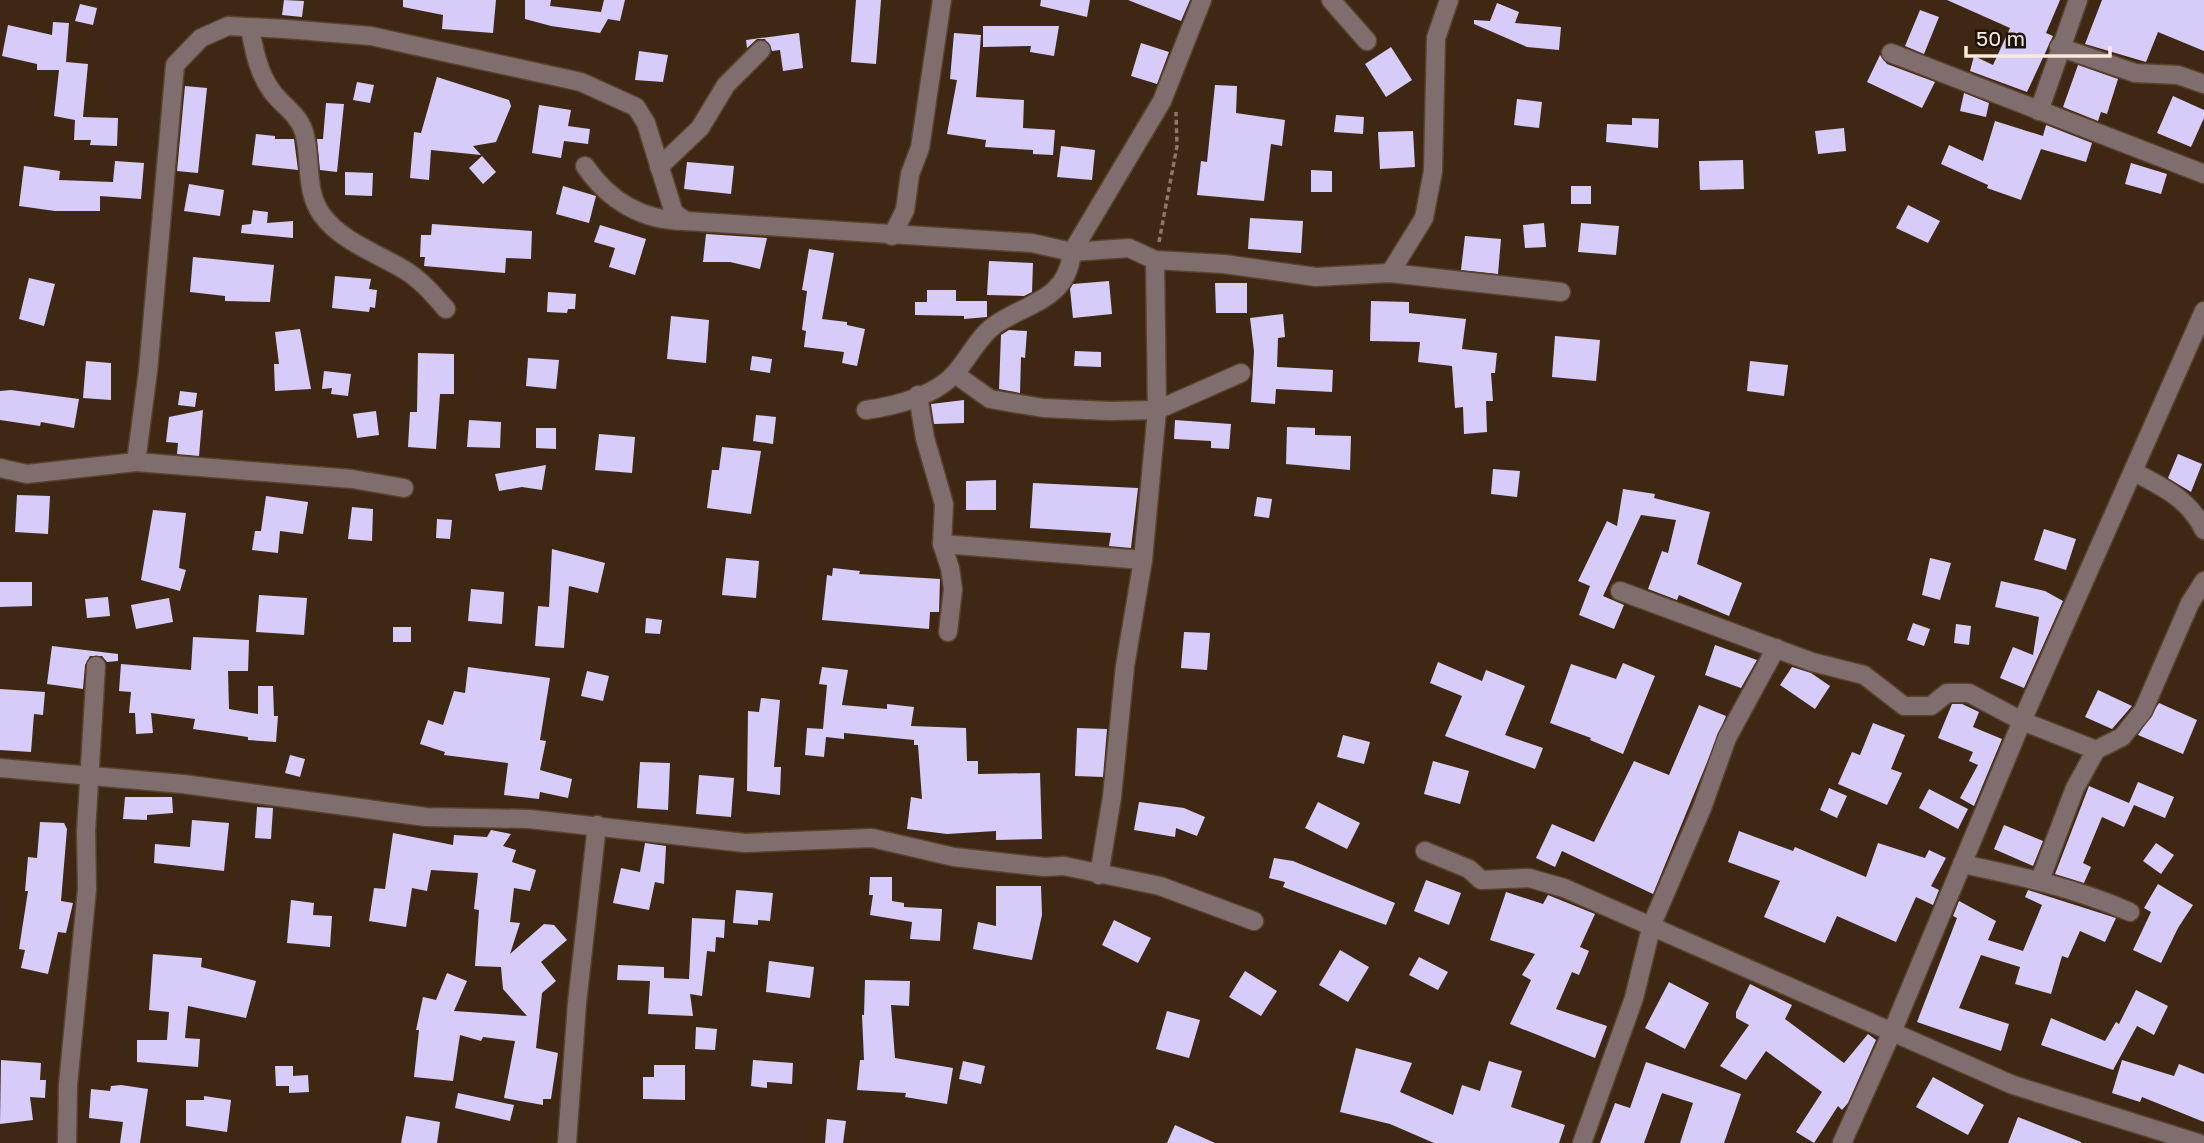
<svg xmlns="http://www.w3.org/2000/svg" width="2204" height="1143" viewBox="0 0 2204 1143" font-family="'Golos Text',sans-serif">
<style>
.building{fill:#d7ccf9}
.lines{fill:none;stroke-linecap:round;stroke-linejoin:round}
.minor-casing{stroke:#59432f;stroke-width:21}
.path{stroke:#8c7867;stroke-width:3.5;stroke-dasharray:5 3.5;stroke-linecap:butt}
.minor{stroke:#806e6e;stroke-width:18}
</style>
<rect width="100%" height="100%" fill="#3f2813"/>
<!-- building -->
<g class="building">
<path d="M284 0 304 1 302 17 282 15Z"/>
<path d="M403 0H496L493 33 442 29 443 15 403 7Z"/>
<path d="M525 0H551L550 6 601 12 604 0H625L620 21 608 19 600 33 551 26 525 19Z"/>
<path d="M856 0H881L876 64 851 62Z"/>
<path d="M1041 0H1090L1087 17 1040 6Z"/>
<path d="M1128 0H1190L1181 21Z"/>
<path d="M1947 0H2060L2046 33 2053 36 2027 92 1970 71 1974 56 1993 65 2010 28Z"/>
<path d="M2102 0H2204V51L2158 32 2146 62 2085 44Z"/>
<path d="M1497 3 1519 12 1515 23 1561 27 1559 50 1527 47 1474 24V20L1490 21Z"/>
<path d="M80 4 97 8 93 25 75 21Z"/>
<path d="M1920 10 1939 17 1924 54 1905 46Z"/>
<path d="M53 22 69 23 66 62 88 64 83 117 118 118 117 146 90 145 91 140H74L75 120 54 116 59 70H37V64L2 56 8 25 52 35Z"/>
<path d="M983 26H1059L1054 56 1030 52 1031 46 983 47Z"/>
<path d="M799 33 803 68 783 71 780 50 772 51 765 39H757L747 48 746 40Z"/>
<path d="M954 33 981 35 976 97 1024 100 1023 128 1055 130 1053 155 1033 154V150L985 147 986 140 947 134 957 80 950 79Z"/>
<path d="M1141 43 1169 52 1157 84 1131 76Z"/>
<path d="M1391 47 1412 80 1386 97 1365 64Z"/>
<path d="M639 51 668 55 663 82 635 80Z"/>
<path d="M1880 55 1887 64 1935 82 1922 108 1867 82Z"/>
<path d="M2078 65 2118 79 2107 114 2101 112 2098 121 2063 107Z"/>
<path d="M437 77 509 100 511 106 496 142 473 146 481 155 431 150 429 180 410 178 414 132 421 133Z"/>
<path d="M357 82 374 85 370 103 353 100Z"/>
<path d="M1215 85 1237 86 1236 113 1285 120 1282 146 1271 144 1264 201 1197 195 1201 161 1207 162Z"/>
<path d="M185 86 207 88 198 173 177 171Z"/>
<path d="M1964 93 1989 103 1986 117 1960 111Z"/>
<path d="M2173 96 2204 110V118L2191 147 2157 133Z"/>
<path d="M1517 99 1542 102 1539 128 1514 125Z"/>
<path d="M326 103 344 104 337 172 320 170 317 139H323Z"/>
<path d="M539 105 571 110 568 126 590 129 588 144 564 141 561 158 532 153Z"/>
<path d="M1336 115 1364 117 1363 134 1334 132Z"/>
<path d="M1632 118 1659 119 1658 148 1606 142 1607 124 1632 125Z"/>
<path d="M1995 121 2043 136 2046 125 2092 143 2086 162 2041 149 2021 200 1987 188 1988 185 1941 164 1949 145 1983 161Z"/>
<path d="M1844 128 1846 151 1818 154 1815 131Z"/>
<path d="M1413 131 1415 167 1380 169 1378 132Z"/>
<path d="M256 134 275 136V139H294L298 170 252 165Z"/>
<path d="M1061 146 1095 150 1092 180 1057 177Z"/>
<path d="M482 156 496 172 483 184 469 168Z"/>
<path d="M1743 160 1744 189 1700 190 1699 161Z"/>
<path d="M115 161 144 163 141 199 100 196V211H55L19 206 24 166 60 171 59 180 113 182Z"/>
<path d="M687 162 734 166 731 194 684 189Z"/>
<path d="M2131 163 2167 174 2161 194 2125 184Z"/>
<path d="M1311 170 1332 171V192H1311Z"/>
<path d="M345 172 373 173 372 196 345 195Z"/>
<path d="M189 184 224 190 220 216 184 211Z"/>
<path d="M563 186 596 196 589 223 556 214Z"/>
<rect x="1571" y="186" width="20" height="18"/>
<path d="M1908 205 1940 221 1928 243 1896 228Z"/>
<path d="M253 210 268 212 267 223 293 221V238L241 233 242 225 251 224Z"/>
<path d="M1250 218 1303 221 1301 253 1248 249Z"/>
<path d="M1544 223 1546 247 1525 248 1523 225Z"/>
<path d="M1581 223 1619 226 1616 255 1578 252Z"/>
<path d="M432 224 532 231 531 259 506 258 505 273 424 266 425 257H420L421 235H431Z"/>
<path d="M600 225 646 239 635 275 609 267 615 248 594 242Z"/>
<path d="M706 234 767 238 760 269 730 262H703Z"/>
<path d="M1465 236 1501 239 1498 274 1461 270Z"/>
<path d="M809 249 834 253 822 319 847 322V325L865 329 857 366 842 363 844 352 804 347 806 331 802 330 807 291 802 290Z"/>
<path d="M193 257 274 265 270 302 225 301V296L190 292Z"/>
<path d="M989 261 1033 263 1032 292 1024 296 987 295Z"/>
<path d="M335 276 371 279 369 289 377 290 375 308 370 307 369 312 332 308Z"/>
<path d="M29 278 55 284 44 326 19 319Z"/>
<path d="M1109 281 1112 314 1073 318 1070 289 1073 284Z"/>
<path d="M1215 283H1247V313H1216Z"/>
<path d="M927 290H956V301H987V317L964 319V316L915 315V302H927Z"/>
<path d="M548 292 576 294 575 309H568L567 313 547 312Z"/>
<path d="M1371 301 1409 302V313L1466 319 1462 349 1497 353 1495 373H1491L1493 401H1486L1487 432 1464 434 1463 407 1455 408 1452 366 1418 362 1420 342 1370 341Z"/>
<path d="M1283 314 1285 337 1278 338 1277 367 1333 370 1332 392 1276 389 1275 404 1251 402 1254 351 1250 318Z"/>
<path d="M671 316 709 320 706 363 667 359Z"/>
<path d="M300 329 311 389 275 391 274 364H279L275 332Z"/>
<path d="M1009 330 1027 331 1025 358 1021 357 1020 393 999 389 1001 335Z"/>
<path d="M1555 336 1600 340 1596 381 1552 377Z"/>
<path d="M1075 351 1101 352V367L1074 366Z"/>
<path d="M418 353 454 354V394H440L436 449 408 447 410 412H417Z"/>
<path d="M752 356 772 359 770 373 750 370Z"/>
<path d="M528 358 559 360 556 389 526 386Z"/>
<path d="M86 361 111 363V400L83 398Z"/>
<path d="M1750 361 1788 365 1784 396 1747 391Z"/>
<path d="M324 371 351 374 348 396 331 394 332 388 322 389Z"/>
<path d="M11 390 79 399 74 428 41 422 40 426 0 420V391Z"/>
<path d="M180 391 197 393 195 407 178 405Z"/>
<path d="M964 400V423L934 424 931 404Z"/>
<path d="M203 410 199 456 177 454 178 443 166 442 169 417Z"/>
<path d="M376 411 379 435 357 438 353 414Z"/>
<path d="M756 415 776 417 773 444 753 441Z"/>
<path d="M469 420 501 422 500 448 467 447Z"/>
<path d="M1175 420 1231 424 1229 449 1211 448V441L1174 439Z"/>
<path d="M1287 427 1315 428V435L1351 436 1350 470 1286 464Z"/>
<path d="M536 428H556V449L536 448Z"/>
<path d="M599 434 635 437 632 473 595 470Z"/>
<path d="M722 447 761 451 751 514 707 508 712 470H719Z"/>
<path d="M2178 454 2202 464 2191 492 2168 478Z"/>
<path d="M546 465 542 490 522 487 499 491 495 474Z"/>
<path d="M1493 469 1520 471 1517 497 1491 494Z"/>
<path d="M996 480V510H966V481Z"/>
<path d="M1033 483 1138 488 1131 548 1109 546 1111 533 1030 528Z"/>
<path d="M1623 489 1655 494 1654 498 1710 512 1697 564 1742 583 1729 616 1679 595 1677 600 1648 589 1662 551 1668 553 1676 520 1641 515 1603 596 1624 605 1614 629 1579 615 1590 586 1578 581 1607 521 1617 526Z"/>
<path d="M17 495 50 496 48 534 15 532Z"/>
<path d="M266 496 308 502 303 534 280 531 278 553 252 550 255 531H261Z"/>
<path d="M1257 497 1272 499 1269 518 1254 516Z"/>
<path d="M352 507 373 509 372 541 348 539Z"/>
<path d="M153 510 186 513 179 568 186 570 180 591 141 580Z"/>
<path d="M437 519 452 520 450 539 436 538Z"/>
<path d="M2044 529 2076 539 2066 570 2034 560Z"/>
<path d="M552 549 605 563 598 593 569 586 564 648 535 646 538 606 549 607Z"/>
<path d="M726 558 759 561 756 598 722 595Z"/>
<path d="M1930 558 1951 563 1940 600 1922 595Z"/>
<path d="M833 568 860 571 859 574 940 579 939 612H930L929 629 822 620 827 575 832 576Z"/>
<path d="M2001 581 2045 591 2063 601 2024 688 2000 678 2013 647 2033 655 2039 617 1995 607Z"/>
<path d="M0 582H32V606L0 607Z"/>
<path d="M471 589 504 592 502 624 468 621Z"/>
<path d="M259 595 307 598 304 635 256 632Z"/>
<path d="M108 597 110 616 87 618 85 599Z"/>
<path d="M169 598 173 622 136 629 131 605Z"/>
<path d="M646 618 662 620 660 634 645 633Z"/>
<path d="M1913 623 1930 629 1924 646 1907 640Z"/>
<path d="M1956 624 1971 626 1969 645 1954 643Z"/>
<rect x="393" y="627" width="18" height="15"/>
<path d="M1184 632 1210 633 1207 670 1181 668Z"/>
<path d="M193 637 249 640 248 671H228L229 709 258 714V686H273L274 716H278L276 742 248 740V737L193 729 195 719 151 713 153 733 136 734 135 713H129L131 692 119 691 121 664 191 670Z"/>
<path d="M1715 645 1757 660 1741 688 1705 675Z"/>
<path d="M52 646 118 654V661L107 662 102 656H90L85 665 83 689 47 684Z"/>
<path d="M1438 662 1482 681 1486 670 1525 686 1505 735 1543 748 1535 769 1445 736 1462 696 1430 683Z"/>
<path d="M1623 663 1655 676 1623 754 1590 740 1591 738 1550 723 1571 664 1616 679Z"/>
<path d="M468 667 550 678 540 740 546 741 540 770 572 779 568 798 540 792 539 799 504 795 508 763 444 755 445 752 420 744 428 720 443 725 454 691 465 693Z"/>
<path d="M822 667 848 670 842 705 887 709V704L914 707 911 726 966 728 967 761H978V774L1040 773 1042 839 996 840V831L947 834 907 829 911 797 922 799 918 745H914V740L844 733V739L826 737 824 757 805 755 807 728 823 729 827 685 819 684Z"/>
<path d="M1792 667 1811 673 1830 686 1815 709 1780 685Z"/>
<path d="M587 671 609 676 603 701 581 696Z"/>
<path d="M0 689 45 692 43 715 34 714 31 752 0 750Z"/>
<path d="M2098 690 2132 706 2112 729 2085 717Z"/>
<path d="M761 698 780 700 774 767H781L780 795 747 791 748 711 759 712Z"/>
<path d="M2159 703 2197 720 2183 754 2138 735Z"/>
<path d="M1952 704H1962L1979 712 1973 727 2002 739 1974 806 1960 798 1978 765 1969 761 1973 752 1938 738Z"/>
<path d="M1699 705 1726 716 1653 894 1562 851 1555 867 1536 858 1552 824 1594 842 1634 761 1669 775Z"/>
<path d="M1873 723 1905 735 1891 769 1902 773 1887 805 1838 784 1852 752 1860 755Z"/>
<path d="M1077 728 1107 729 1103 777 1075 776Z"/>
<path d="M1343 735 1370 742 1364 764 1337 757Z"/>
<path d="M290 755 305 759 300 777 285 773Z"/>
<path d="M1433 761 1469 771 1460 804 1424 794Z"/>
<path d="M640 762 670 763 668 810 637 808Z"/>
<path d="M699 775 734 778 731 817 696 814Z"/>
<path d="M2138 782 2174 797 2165 818 2134 805 2124 827 2102 817 2083 863 2091 867 2084 883 2055 874 2089 786 2129 803Z"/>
<path d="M1829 788 1847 796 1837 818 1820 810Z"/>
<path d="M1929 789 1968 809 1958 829 1919 808Z"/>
<path d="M125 797H172L173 813 147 815V820L123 819Z"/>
<path d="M1139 802 1184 808 1205 817 1197 836 1176 828 1175 837 1134 830Z"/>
<path d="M1318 802 1360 823 1347 849 1305 828Z"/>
<path d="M257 807 273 808 271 839 255 838Z"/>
<path d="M192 820 229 823 224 871 154 863 155 844 190 847Z"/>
<path d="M40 822 64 823 67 829 61 901 73 903 66 933 58 932 48 974 21 968 25 950 19 949 28 891H25L28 857 37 858Z"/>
<path d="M2004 825 2043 841 2033 866 1994 849Z"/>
<path d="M491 830 511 834 503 846 516 850 512 862 536 870 530 891 514 888 510 922 520 923 510 954 544 924 554 925 567 940 541 962 556 981 542 993 536 1048 558 1053 551 1099H543V1105L504 1098 515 1041 483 1037 481 1041 460 1035 453 1081 414 1077 419 1030H416L423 997 436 1000 447 973 467 981 454 1011 527 1016 503 989 501 967 475 966 479 910 474 909 478 873 431 870 427 891 412 888 406 927 369 921 374 888 385 889 393 833 453 845 454 835 487 837Z"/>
<path d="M1739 831 1793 851 1795 847 1866 877 1878 843 1925 858 1929 850 1946 858 1931 886 1939 890 1933 905 1916 897 1896 942 1837 916 1825 943 1764 917 1780 881 1728 862Z"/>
<path d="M645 843 666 846 664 884 655 882 649 910 613 903 621 868 640 872Z"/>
<path d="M2156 843 2174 855 2161 874 2143 861Z"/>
<path d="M1274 858 1293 861 1395 903 1386 925 1283 887 1285 882 1269 878Z"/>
<path d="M870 877H892V901L904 903V907L942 909 940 941 910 939 912 922 870 915 873 895H869Z"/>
<path d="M1426 880 1461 893 1449 925 1414 911Z"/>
<path d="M2158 884 2193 905 2178 928 2161 963 2133 950 2151 912 2144 908Z"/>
<path d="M996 886H1041L1042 915 1032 960 973 949 978 922 996 926Z"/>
<path d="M736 890 773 893 770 921 758 920V925L733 923Z"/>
<path d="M2028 890 2116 918 2105 942 2080 931 2068 958 2062 956 2051 994 2015 984 2020 967 1981 955 1959 1008 2009 1024 2001 1051 1917 1022 1957 918 1953 916 1959 901 1996 921 1988 940 2023 951 2042 905 2025 897Z"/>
<path d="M1506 892 1543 904 1548 895 1595 914 1580 947 1589 951 1579 975 1572 972 1556 1009 1607 1026 1595 1058 1510 1024 1531 980 1522 975 1535 954 1490 940Z"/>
<path d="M291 900 314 903 313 915 332 916 330 947 287 943Z"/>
<path d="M692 918 725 920 724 938 716 937 715 952 707 951 702 996 690 994 693 1016 648 1014 650 981 617 980 618 965 664 967V978L689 979Z"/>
<path d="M1114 920 1151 938 1138 963 1102 945Z"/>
<path d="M1340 950 1369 967 1348 1002 1319 985Z"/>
<path d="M153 954 202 958 201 967 256 981 246 1018 188 1006 185 1038 200 1039 198 1067 137 1062V1040H167L169 1012 149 1010Z"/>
<path d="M1419 957 1448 972 1438 990 1409 975Z"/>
<path d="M769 961 814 967 810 998 766 992Z"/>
<path d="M1245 971 1277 991 1261 1016 1229 997Z"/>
<path d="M865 980 910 981 909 1006 891 1005 895 1058 953 1068 947 1104 905 1097 906 1093 857 1090 860 1060H864L862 1015H864Z"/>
<path d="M1669 982 1709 1003 1685 1049 1645 1028Z"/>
<path d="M1750 984 1792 1005 1785 1019 1844 1063 1868 1034 1876 1040 1848 1103 1842 1110 1838 1106 1814 1143 1796 1132 1822 1092 1766 1051 1746 1080 1720 1066 1749 1025 1736 1018V1012Z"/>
<path d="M2136 990 2168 1006 2154 1035 2137 1026 2113 1070 2041 1045 2051 1018 2105 1041 2116 1022 2119 1024Z"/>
<path d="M1167 1011 1200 1020 1189 1058 1156 1049Z"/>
<path d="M696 1027 717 1029 715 1050 695 1049Z"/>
<path d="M1356 1048 1412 1063 1400 1092 1453 1115 1462 1085 1480 1091 1489 1061 1522 1071 1511 1107 1565 1125 1559 1143H1434L1390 1124 1340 1112Z"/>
<path d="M1 1060 41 1063 40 1080H46L45 1098 30 1097 33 1120 0 1124Z"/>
<path d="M753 1060 793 1063 792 1084 767 1082V1088L751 1086Z"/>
<path d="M2122 1060 2174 1076 2179 1064 2204 1074V1122L2142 1097 2140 1102 2112 1093Z"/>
<path d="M963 1061 985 1066 981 1084 959 1079Z"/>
<path d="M1646 1062 1741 1094 1724 1143H1680L1693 1103 1662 1093 1644 1143H1600L1615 1103 1630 1108Z"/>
<path d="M654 1065H685V1100L643 1099V1077H654Z"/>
<path d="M275 1066H293V1076L308 1075 309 1092 289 1093V1086H276Z"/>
<path d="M1933 1077 1984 1105 1968 1135 1916 1107Z"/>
<path d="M121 1085 148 1089 140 1143H120L123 1122 89 1118 91 1089 110 1091 111 1086Z"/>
<path d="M458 1093 514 1105 510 1121 455 1108Z"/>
<path d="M204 1096 231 1100 227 1132 186 1126V1100H204Z"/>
<path d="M406 1116 440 1122 437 1143H401Z"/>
<path d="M2018 1117 2081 1142V1143H2008Z"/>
<path d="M827 1119 846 1121 843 1143H825Z"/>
<path d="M1175 1125 1215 1143H1167Z"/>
</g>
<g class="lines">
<defs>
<g id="minor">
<path d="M1331 0 1367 41"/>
<path d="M250 29C254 49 258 72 271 90 281 105 298 113 304 132 312 159 304 190 322 215 341 241 376 253 403 269 420 279 433 294 446 309"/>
<path d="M2059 47 2135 73 2178 75 2204 84"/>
<path d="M1891 53 2204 174"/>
<path d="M2039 111 2078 0"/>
<path d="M585 166C609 201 643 221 686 221"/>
<path d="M659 167 700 128 726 85 761 50"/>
<path d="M892 236 905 210 910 174 920 148 942 0"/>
<path d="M1390 273 1424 218 1433 171 1436 38 1449 0"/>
<path d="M955 374 990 399 1043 408 1110 411 1157 410 1241 373"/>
<path d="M918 395 925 438 944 504 942 544 950 568 953 589 948 632"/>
<path d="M866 410C896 406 938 395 957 371 969 357 980 335 995 325 1028 302 1067 301 1072 252L1162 101 1202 0"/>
<path d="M136 462 352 479 404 488"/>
<path d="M0 468 27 474 136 462 148 371 175 65 201 38 228 26 286 29 371 36 581 82 636 107 646 123 674 213 686 221 1032 243 1072 252 1129 248 1155 260 1224 264 1316 277 1390 273 1561 292"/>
<path d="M2134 472C2163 487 2189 499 2204 530"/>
<path d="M942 544 1143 560"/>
<path d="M1620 591 1812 662 1864 675 1904 706H1931L1947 693H1969L2022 721 2096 750"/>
<path d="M0 768 183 784 426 817 529 819 745 843 872 838 954 857 1044 867 1064 866 1160 886 1254 921"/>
<path d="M1425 851 1469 869 1481 880 1529 878 1564 888 2013 1085 2198 1143"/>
<path d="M1962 864C2020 876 2075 888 2130 912"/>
<path d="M1099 875 1112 797 1125 666 1143 560 1157 410 1155 260"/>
<path d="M2040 880 2075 788 2096 750 2122 737 2143 711 2190 603 2204 581"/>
<path d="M67 1143 68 1085 87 889 86 832 96 666"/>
<path d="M567 1143 577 1003 597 825"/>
<path d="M1582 1143 1634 998 1652 924 1702 808 1727 738 1776 648"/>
<path d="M1842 1143 1892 1032 2022 721 2204 311"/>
</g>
</defs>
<!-- minor casing -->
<use href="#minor" class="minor-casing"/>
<!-- path -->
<path class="path" d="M1159 242 1177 146 1176 112"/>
<!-- minor -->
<use href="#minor" class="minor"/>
</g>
<!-- scale -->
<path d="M1966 46v10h144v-10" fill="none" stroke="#faeade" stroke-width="3.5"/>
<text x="1976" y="46" font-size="21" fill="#faeade" stroke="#1e130a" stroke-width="5" paint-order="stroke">50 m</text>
</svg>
